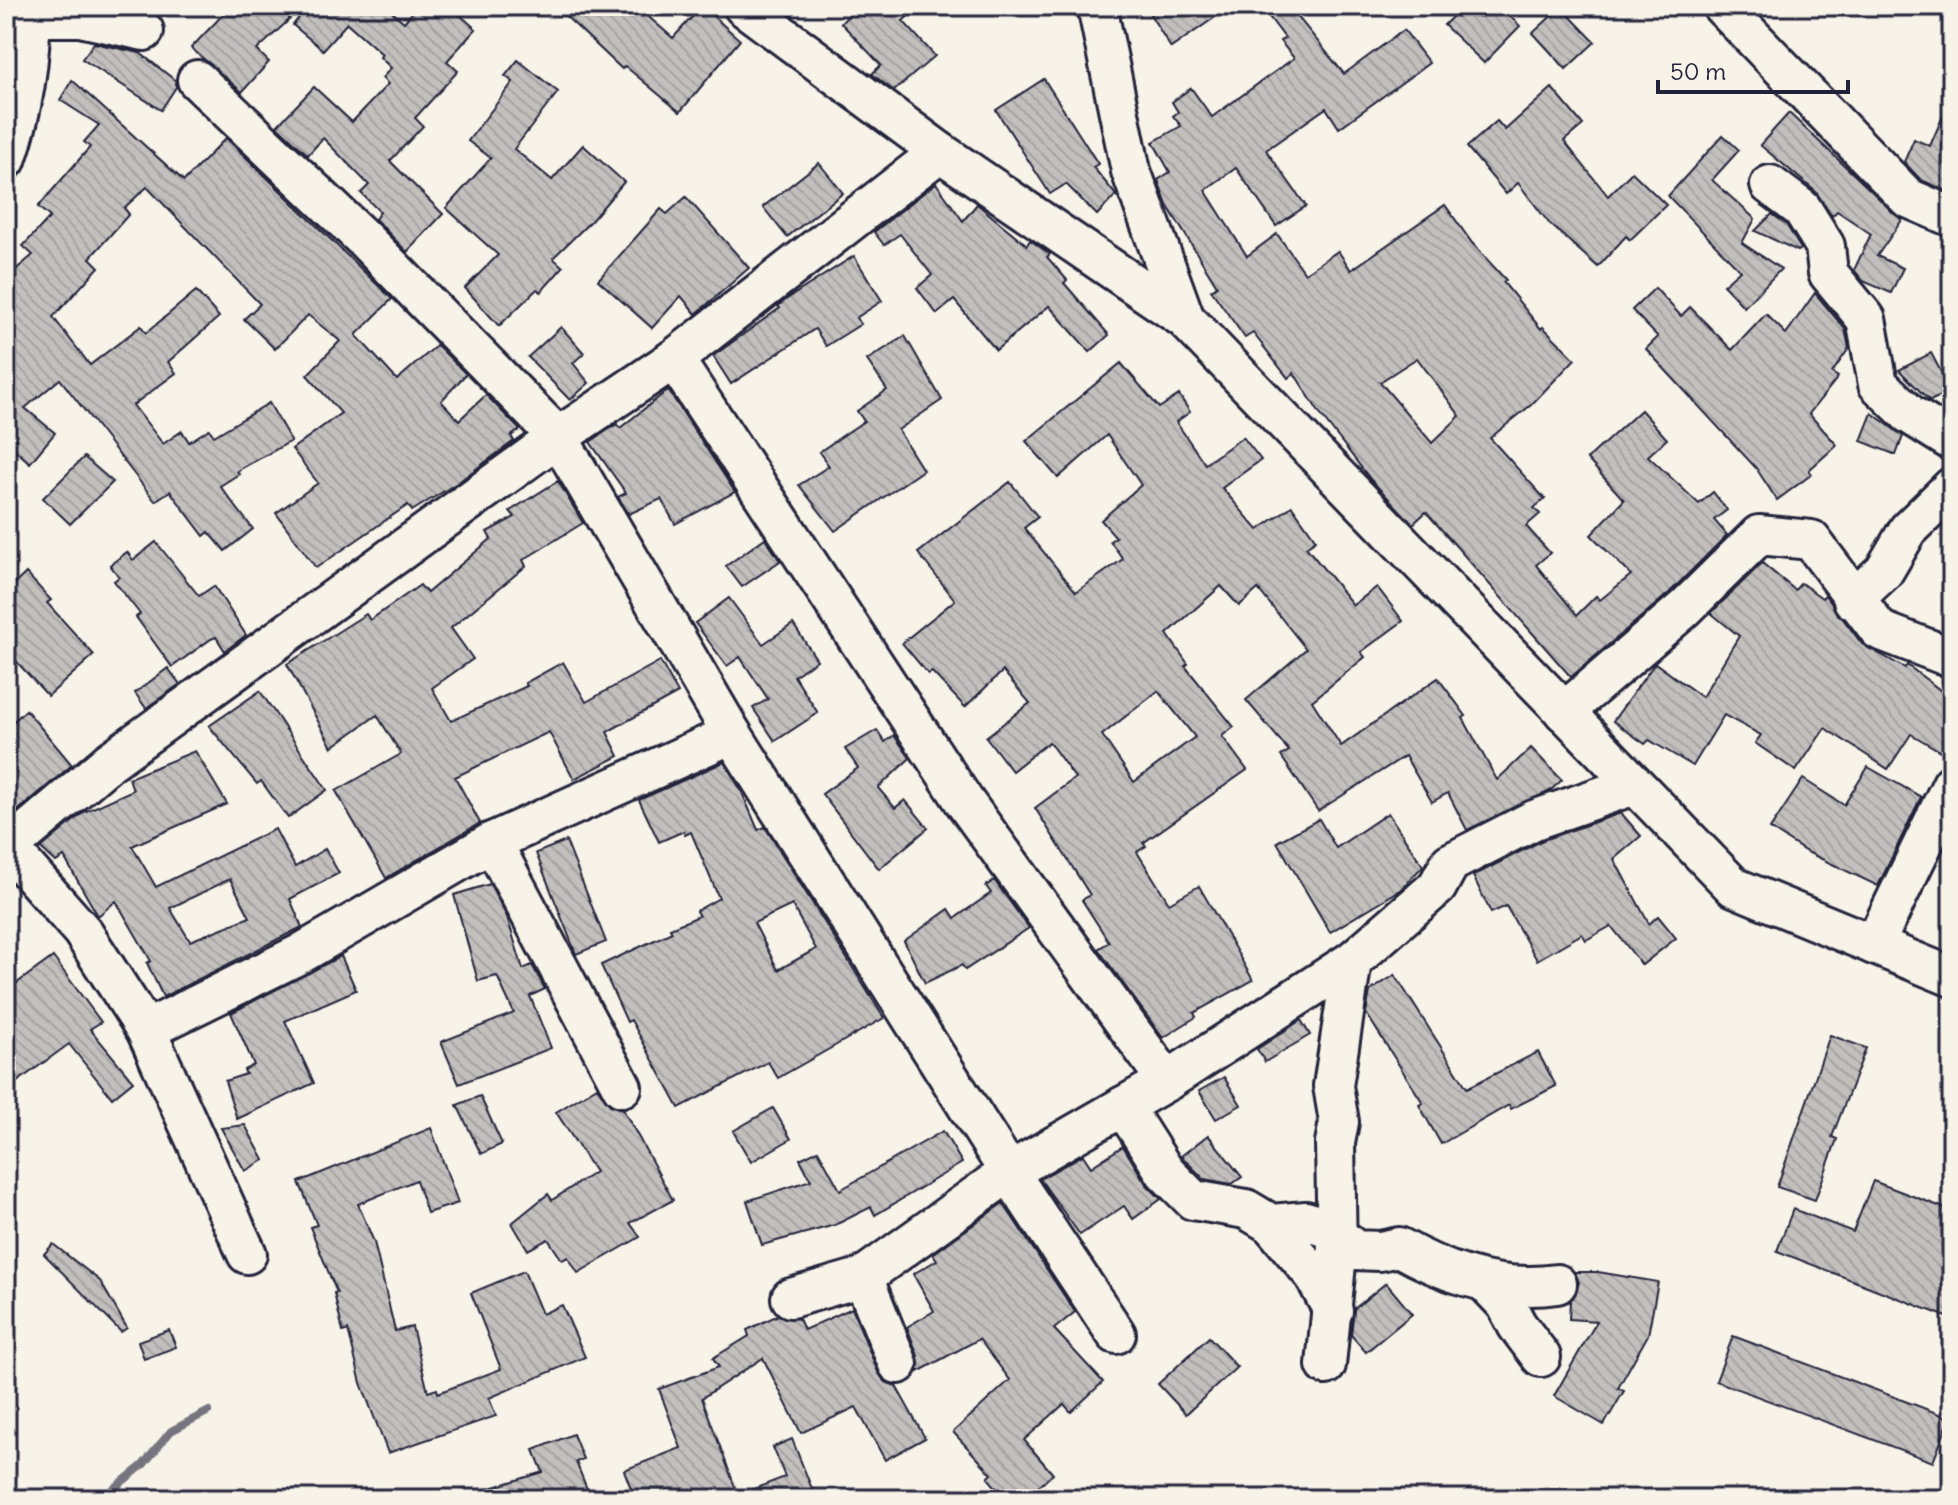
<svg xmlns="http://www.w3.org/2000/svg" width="1958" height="1505" viewBox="0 0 1958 1505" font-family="Delius,sans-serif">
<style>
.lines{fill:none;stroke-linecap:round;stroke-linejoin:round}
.stream{stroke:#76747f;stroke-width:8}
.building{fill:url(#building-back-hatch);stroke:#22223b;stroke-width:2;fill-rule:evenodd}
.minor-casing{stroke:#22223b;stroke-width:44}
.minor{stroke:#f7f3e8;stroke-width:38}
</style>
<defs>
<pattern id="building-back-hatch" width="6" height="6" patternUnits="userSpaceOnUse" patternTransform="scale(2)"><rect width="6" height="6" fill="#c2bfbd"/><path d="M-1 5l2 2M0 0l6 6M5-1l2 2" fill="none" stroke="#a6a4a3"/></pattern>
</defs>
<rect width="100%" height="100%" fill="#f7f3e8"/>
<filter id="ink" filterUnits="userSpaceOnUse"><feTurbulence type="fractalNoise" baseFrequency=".0125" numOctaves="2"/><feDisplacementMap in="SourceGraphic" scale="16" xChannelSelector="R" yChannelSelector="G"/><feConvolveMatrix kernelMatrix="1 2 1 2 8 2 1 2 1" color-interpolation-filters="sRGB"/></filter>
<g filter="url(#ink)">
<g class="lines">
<!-- stream -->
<path class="stream" d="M101 1499 143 1465 171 1431 209 1411"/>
</g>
<!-- building -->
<g class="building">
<path d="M231 6H278L290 19 257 50 269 62 242 92 191 48Z"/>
<path d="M308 6H385L404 22 418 6H450L476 29 447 61 458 71 415 118 423 126 390 161 443 214 407 252 375 219 380 212 361 193 369 185 323 138 308 155 277 126 314 87 352 122 388 84 382 78 391 68 380 57 382 54 347 23 323 50 293 25Z"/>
<path d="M555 6H636L673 38 702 6 740 40 680 112 625 66 622 69Z"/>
<path d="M858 6H919L903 21 935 56 894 91 872 74 881 65 841 23Z"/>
<path d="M1145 6H1231L1171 48Z"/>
<path d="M1261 6H1289L1344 74 1404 30 1429 63 1339 128 1326 108 1266 150 1306 206 1276 226 1236 168 1205 190 1247 256 1277 234 1305 273 1338 251 1351 270 1445 205 1472 243 1506 280 1503 282 1541 329 1543 327 1575 359 1531 405 1490 438 1545 499 1534 508 1540 514 1526 526 1550 553 1536 565 1577 615 1596 596 1600 600 1631 575 1591 535 1624 500 1587 459 1641 410 1667 439 1648 456 1699 504 1713 492 1727 510 1714 520 1727 535 1669 593 1571 677 1426 512 1413 524 1371 480 1320 414 1294 373 1288 378 1253 333 1245 338 1211 290 1217 286 1167 205 1158 180 1170 172 1153 142 1181 126 1173 116 1178 112 1172 102 1191 88 1212 117 1294 58 1280 41 1285 38ZM1417 358 1460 416 1432 443 1380 382Z"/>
<path d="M1463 6H1499L1520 26 1484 63 1444 25Z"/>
<path d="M1561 7 1595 42 1566 69 1533 33Z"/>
<path d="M94 43 140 53 176 81V87L161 110 82 59Z"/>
<path d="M518 60 558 92 514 149 552 180 583 145 624 182 591 221 553 258 563 267 541 292 537 289 499 326 465 288 498 255 446 208 491 158 468 141 513 82 505 76Z"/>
<path d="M1044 79 1098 164 1093 167 1116 195 1097 215 1066 184 1050 194 996 110Z"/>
<path d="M72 80 184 181 226 138 392 299 356 335 397 380 437 345 466 374 441 401 459 420 486 395 520 430 511 436 514 441 457 483 412 511 408 505 316 568 276 513 318 483 292 449 341 413 307 375 340 341 308 315 275 349 244 319 260 304 147 187 124 208 129 214 90 258 99 267 53 317 90 365 141 326 146 333 196 291 219 317 168 362 176 373 133 405 163 444 182 431 189 442 209 429 214 436 269 403 291 441 237 471 239 474 220 486 253 529 225 551 209 532 204 536 170 491 155 501 60 379 25 408 55 433 30 463 6 442V278L33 255 23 246 50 217 38 207 90 147 84 142 99 125 60 100Z"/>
<path d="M1552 88 1583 125 1564 141 1608 196 1632 172 1666 205 1630 240 1626 236 1598 267 1549 223 1518 183 1506 194 1467 147 1497 121 1505 130Z"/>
<path d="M1952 95V193L1921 180 1904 162 1914 139 1930 146Z"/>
<path d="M1789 113 1902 220 1877 256 1903 268 1891 293 1863 281 1854 270 1871 234 1837 211 1832 216 1816 192 1760 145Z"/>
<path d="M1723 135 1739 150 1712 180 1755 219 1742 243 1781 269 1744 307 1723 285 1740 270 1668 196Z"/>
<path d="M819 163 843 193 787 237 763 207Z"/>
<path d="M936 183 963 221 977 204 1027 245 1030 240 1050 254 1047 257 1067 280 1064 283 1109 335 1090 352 1049 306 996 350 954 300 937 314 917 288 932 275 900 234 884 245 874 232Z"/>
<path d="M686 197 749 268 696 314 681 296 652 328 598 280 661 209 667 214Z"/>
<path d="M1772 214 1786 224 1801 249 1798 251 1755 231Z"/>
<path d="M854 256 882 301 856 318 861 324 826 346 815 329 731 384 713 356 780 308 778 306 787 299Z"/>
<path d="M1655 288 1681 316 1690 307 1732 350 1766 314 1786 334 1815 293 1845 329 1849 348 1832 373 1838 377 1809 414 1837 445 1809 470 1812 474 1777 500 1756 468 1646 349 1658 337 1632 310Z"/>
<path d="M561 327 584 353 573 363 589 383 570 400 528 357Z"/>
<path d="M905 336 942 400 898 430 923 470 835 531 799 485 829 466 819 452 864 421 857 411 887 390 867 360Z"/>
<path d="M1931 353 1951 391 1930 401 1899 370Z"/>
<path d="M1121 363 1159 408 1179 395 1190 412 1176 422 1205 464 1243 437 1261 460 1222 488 1258 530 1292 506 1316 540 1306 547 1353 605 1377 587 1403 621 1361 652 1365 657 1312 701 1341 746 1438 678 1466 716 1463 718 1497 780 1531 748 1562 780 1550 791 1467 830 1448 793 1432 802 1405 756 1318 811 1281 756 1289 751 1246 700 1306 649 1258 589 1239 606 1221 586 1167 634 1188 664 1185 666 1234 727 1222 736 1247 770 1143 843 1146 846 1137 852 1169 903 1199 886 1253 980 1194 1013 1196 1017 1163 1038 1098 949 1109 942 1082 900 1090 895 1035 808 1075 778 1049 742 1012 771 986 737 1030 703 1003 671 965 707 932 672 928 674 902 643 955 600 918 553 1010 482 1038 517 1024 528 1076 592 1123 559 1110 541 1116 537 1101 520 1141 485 1107 435 1058 478 1026 441ZM1158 691 1195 737 1134 782 1102 735Z"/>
<path d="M668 390 735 492 675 524 661 499 629 514 618 497 626 493 590 442 617 424 620 428Z"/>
<path d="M1872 413 1903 436 1896 455 1861 441Z"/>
<path d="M84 457 113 482 70 524 43 498Z"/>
<path d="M558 481 583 523 523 560 526 566 451 628 473 659 432 688 451 721 527 686 525 683 563 662 586 702 660 661 678 693 607 732 619 756 574 779 549 732 455 777 480 823 386 878 336 791 401 754 377 715 332 747 287 664 366 614 370 620 420 585 427 593 491 539 487 532 515 517 510 511Z"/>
<path d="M765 538 780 561 742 587 726 566Z"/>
<path d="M156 542 199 596 214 586 246 635 225 651 216 637 211 639 172 667 136 617 140 614 114 581 119 577 110 565 127 552 133 560Z"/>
<path d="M1762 563 1795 590 1801 583 1822 598 1825 595 1862 644 1905 668 1907 665 1952 699V758L1911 734 1888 769 1825 728 1796 771 1755 743 1761 735 1724 715 1693 766 1649 740 1645 744 1613 721 1655 663 1702 697 1739 636 1711 613Z"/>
<path d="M26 573 51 600 47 603 94 655 48 696 6 650V592Z"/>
<path d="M729 598 763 644 793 624 817 660 794 676 818 713 775 741 753 708 768 699 740 657 727 666 695 623Z"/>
<path d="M168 668 180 684 146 708 135 693Z"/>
<path d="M260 691 327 790 288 818 261 781 257 784 209 726Z"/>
<path d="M26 710 72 765 15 813 6 802V728Z"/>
<path d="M877 730 885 742 894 735 910 758 878 788 895 808 905 800 928 828 879 869 822 794 858 768 845 749Z"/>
<path d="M195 751 227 804 132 846 156 887 275 829 295 867 325 849 339 873 290 899 302 927 163 997 147 963 151 961 116 901 98 916 64 857 56 862 41 848 84 812 133 790 129 778ZM230 879 250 917 190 941 170 908Z"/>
<path d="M724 762 741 790 758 830 765 827 884 1018 778 1078 768 1062 679 1108 631 1020 627 1022 601 965 672 932 670 928 699 916 696 911 719 898 691 832 685 835 684 831 659 842 639 800ZM792 905 816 949 778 970 754 923Z"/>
<path d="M1868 767 1921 797 1878 886 1805 851 1770 829 1803 779 1844 805Z"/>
<path d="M1388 813 1423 866 1400 890 1330 932 1277 842 1319 819 1336 848Z"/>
<path d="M1621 813 1641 836 1614 859 1649 924 1658 916 1676 938 1642 965 1611 926 1586 940 1582 934 1537 960 1506 906 1491 913 1473 876 1543 840Z"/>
<path d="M566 841 606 942 576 954 536 853Z"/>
<path d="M994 880 1029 928 965 970 962 965 925 983 904 941 949 909 955 918 991 893 986 886Z"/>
<path d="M490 884 507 917 523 969 532 965 545 989 530 996 551 1048 459 1084 441 1042 514 1013 497 976 478 981 454 895Z"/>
<path d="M341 956 356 990 285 1021 314 1083 237 1119 225 1081 246 1074 244 1070 254 1065 231 1013Z"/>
<path d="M53 957 101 1022 90 1029 133 1081 112 1098 69 1044 6 1090V991Z"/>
<path d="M1395 975 1467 1088 1538 1052 1556 1086 1511 1109 1509 1105 1441 1144 1419 1105 1423 1103 1366 1013 1370 991Z"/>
<path d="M1301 1020 1310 1035 1265 1062 1257 1049Z"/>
<path d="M1830 1035 1866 1048 1832 1137 1837 1139 1815 1200 1777 1187Z"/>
<path d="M1224 1077 1241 1105 1216 1119 1199 1091Z"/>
<path d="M597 1087 610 1105 623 1109 673 1200 630 1223 640 1237 578 1273 568 1257 562 1260 548 1239 528 1250 512 1223 548 1194 552 1200 595 1172 556 1112Z"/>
<path d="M480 1096 502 1144 481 1154 457 1105Z"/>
<path d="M773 1108 791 1139 751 1162 733 1131Z"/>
<path d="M245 1125 264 1160 245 1171 221 1128Z"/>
<path d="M431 1128 458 1203 427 1213 416 1180 358 1204 374 1242 395 1331 412 1327 428 1392 437 1389 438 1393 501 1369 471 1293 524 1271 542 1314 562 1305 585 1357 489 1398 496 1416 388 1453 361 1383 348 1330 343 1332 334 1293H337L310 1227 317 1225 299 1182Z"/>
<path d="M943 1131 962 1163 875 1215 871 1207 835 1225 762 1245 747 1201 811 1180 800 1159 818 1150 840 1190Z"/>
<path d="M1208 1135 1242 1177 1232 1184 1204 1179 1181 1156Z"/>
<path d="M1123 1146 1146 1184 1161 1199 1133 1219 1124 1206 1080 1235 1040 1179 1083 1155 1091 1167Z"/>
<path d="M1873 1181 1952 1211V1319L1777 1251 1793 1209 1853 1232Z"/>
<path d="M1003 1203 1075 1312 1054 1329 1103 1382 1071 1412 1064 1404 1024 1440 1053 1474 1023 1499H1006L988 1478 992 1474 953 1432 1010 1380 979 1339 918 1372V1356L907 1327 934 1311 913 1274 937 1260 933 1254Z"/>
<path d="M53 1244 100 1281 127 1328 121 1332 44 1254Z"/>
<path d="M1575 1272H1598L1658 1282 1648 1335 1618 1388 1624 1391 1604 1425 1554 1396 1597 1321 1569 1319 1570 1301 1579 1283Z"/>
<path d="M1386 1283 1412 1314 1366 1352 1351 1335 1354 1309Z"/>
<path d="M852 1308 878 1372 885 1382 896 1386 925 1438 885 1460 856 1407 801 1433 763 1358 702 1398 738 1495 785 1477 773 1447 792 1439 816 1499H635L624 1470 681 1448 659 1389 719 1367 713 1358 749 1336 747 1330 778 1315 799 1319 804 1330Z"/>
<path d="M169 1330 176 1347 144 1359 138 1341Z"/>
<path d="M1733 1336 1950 1418 1933 1462 1716 1381Z"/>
<path d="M1209 1337 1237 1367 1186 1414 1158 1384Z"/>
<path d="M573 1434 583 1459 576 1462 591 1499H472L471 1494 543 1472 534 1450Z"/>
</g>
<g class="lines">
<defs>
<g id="minor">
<path d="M743 6 940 152 1185 319 1734 887 1952 977"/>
<path d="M1097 6 1131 171 1185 319"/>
<path d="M1722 6 1908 198 1952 217"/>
<path d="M31 17H80L144 31"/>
<path d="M197 80 365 240 558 437 732 734 1009 1172 1116 1334"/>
<path d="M6 160C24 108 30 61 31 6"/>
<path d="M1770 185 1802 209 1825 246 1828 273 1866 319 1878 384 1909 414 1952 441"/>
<path d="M674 359 964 801 1167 1081"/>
<path d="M1853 600 1884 571 1908 530 1952 487"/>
<path d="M1564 712 1684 609 1759 535 1811 540 1879 630 1952 658"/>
<path d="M492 842 622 1087"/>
<path d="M6 845 82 931 146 1030 247 1254"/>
<path d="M9 847 109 762 558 437 674 359 940 152"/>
<path d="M1874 945 1952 784"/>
<path d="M146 1030 300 954 492 842 732 734"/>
<path d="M1123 1106 1165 1172 1193 1200 1246 1209 1271 1224 1306 1221 1328 1228 1355 1250 1380 1251 1399 1247C1448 1275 1502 1292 1557 1284"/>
<path d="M1271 1224 1314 1275 1333 1311"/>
<path d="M863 1277 898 1364"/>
<path d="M1487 1284 1506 1304 1517 1325 1541 1357"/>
<path d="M791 1298 863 1277 1009 1172 1167 1081 1352 961 1437 887 1450 863 1534 820 1634 785"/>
<path d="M1326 1365 1337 1254 1335 1143 1339 1122 1333 1086 1352 961"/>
</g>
</defs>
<!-- minor casing -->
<use href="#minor" class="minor-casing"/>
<!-- minor -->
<use href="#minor" class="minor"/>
</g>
</g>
<!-- margin -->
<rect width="1958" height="1505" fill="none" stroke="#f7f3e8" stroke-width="32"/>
<rect x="16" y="16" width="1926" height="1473" fill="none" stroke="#22223b" stroke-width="3" filter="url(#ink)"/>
<!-- scale -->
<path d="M1658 80v12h190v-12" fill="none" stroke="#22223b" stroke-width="4"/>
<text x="1670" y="80" font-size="24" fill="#22223b" stroke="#f7f3e8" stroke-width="6" paint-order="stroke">50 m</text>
</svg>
